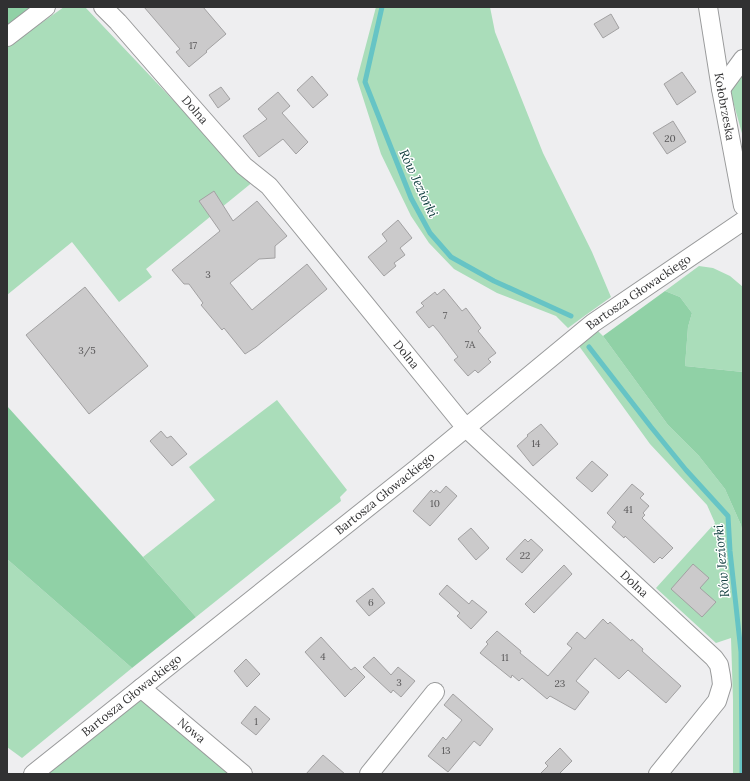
<svg xmlns="http://www.w3.org/2000/svg" width="750" height="781" viewBox="0 0 750 781" font-family="Lora,serif">
<style>
.green{fill:#aaddba}
.forest{fill:#90d1a6}
.lines{fill:none;stroke-linecap:round;stroke-linejoin:round}
.stream{stroke:#66c4c5;stroke-width:5}
.building{fill:#cbcacb;stroke:#a2a1a2}
.minor-casing{stroke:#999a9b;stroke-width:20}
.minor{stroke:#fff;stroke-width:18}
.labels{text-anchor:middle;stroke-width:3;stroke-linejoin:round;paint-order:stroke}
.number-label{font-size:10px;fill:#585758}
.street-label{font-size:12px;fill:#313132;stroke:#fff}
.water-label{font-size:13px;font-style:italic;fill:#134041;stroke:#fff}
</style>
<rect width="100%" height="100%" fill="#eeeef0"/>
<!-- green -->
<g class="green">
<path d="M64 7H85L242 173 254 181 146 269 152 277 119 302 72 242 7 295V47Z"/>
<path d="M376 7H490L495 32 543 153 592 252 611 297 583 317 568 328 556 316 497 293 454 269 429 243 411 216 381 154 357 79Z"/>
<path d="M743 71V137L729 87Z"/>
<path d="M699 266 713 268 730 276 743 287V372L685 366 688 327 692 313 680 297 665 291Z"/>
<path d="M597 330 603 336 668 425 699 456 725 489 741 525 743 537V774H733V700L731 638 716 643 656 588 715 523 707 505 650 444 579 346Z"/>
<path d="M277 400 347 490 340 497 341 501 196 617 143 557 215 500 189 467Z"/>
<path d="M7 559 132 668 22 758 7 747Z"/>
<path d="M140 699 230 774H46Z"/>
</g>
<!-- forest -->
<g class="forest">
<path d="M7 7H34L7 27Z"/>
<path d="M665 291 680 297 692 313 688 327 685 366 743 372V537L741 525 725 489 699 456 668 425 603 336Z"/>
<path d="M7 406 143 557 196 617 132 668 7 559Z"/>
</g>
<g class="lines">
<!-- stream -->
<g class="stream">
<path d="M382 7 365 82 411 198 430 233 451 257 494 281 571 316"/>
<path d="M589 347 651 427 686 470 728 516 730 551 741 652 742 752V774"/>
</g>
</g>
<!-- building -->
<g class="building">
<path d="M144 7H203L226 34 206 51 207 52 189 67 176 52 180 49Z"/>
<path d="M611 14 619 28 603 38 594 24Z"/>
<path d="M682 72 696 92 677 105 664 84Z"/>
<path d="M312 76 328 95 313 108 297 90Z"/>
<path d="M221 87 230 99 218 108 209 95Z"/>
<path d="M278 92 290 106 282 113 308 142 296 154 283 139 259 157 243 136 267 119 258 109Z"/>
<path d="M673 121 686 142 667 154 653 133Z"/>
<path d="M214 191 233 221 257 201 287 236 275 246V258L259 259 230 283 252 310 307 264 327 289 256 347 245 354 224 328 222 330 201 305 203 303 189 284H184L172 270 220 231 199 201Z"/>
<path d="M398 220 412 238 400 248 405 255 394 263 396 266 384 276 368 257 387 241 382 234Z"/>
<path d="M85 287 148 366 89 414 26 335Z"/>
<path d="M444 289 462 311 466 308 481 328 478 331 496 353 488 359 491 362 478 373 475 370 468 376 454 360 458 357 439 332 433 325 429 328 416 312 424 306 421 303 435 292 437 295Z"/>
<path d="M541 424 558 444 533 466 517 446 528 436 527 435Z"/>
<path d="M161 431 167 438 171 436 187 454 172 466 150 441Z"/>
<path d="M592 461 608 475 592 492 576 478Z"/>
<path d="M632 484 644 494 640 498 649 506 643 513 645 515 642 518 673 548 662 559 660 557 654 563 625 536 624 538 612 527 616 522 607 513Z"/>
<path d="M446 486 457 496 430 526 413 511 431 490 434 493 436 490 440 493Z"/>
<path d="M471 528 489 548 476 560 458 539Z"/>
<path d="M525 539 528 542 531 539 543 550 522 573 506 559Z"/>
<path d="M693 564 709 578 700 588 716 602 702 617 671 589Z"/>
<path d="M564 565 572 574 534 613 525 604Z"/>
<path d="M447 585 469 604 472 600 487 612 471 629 457 616 460 613 439 594Z"/>
<path d="M373 588 385 603 369 616 356 601Z"/>
<path d="M603 619 608 624 610 622 631 641 632 639 643 649 642 651 681 686 666 703 628 670 619 679 595 658 576 681 589 692 575 710 550 696 547 699 522 678 519 681 512 675 511 678 480 653 488 644 486 642 497 631 521 651 520 653 548 676 572 648 567 644 577 632 585 639Z"/>
<path d="M321 637 351 670 355 667 365 677 345 697 305 652Z"/>
<path d="M374 657 391 675 398 667 415 681 401 697 393 690 391 693 363 667Z"/>
<path d="M246 659 260 674 247 687 234 671Z"/>
<path d="M453 694 493 729 480 746 474 741 448 772 428 756 443 737 446 740 462 720 444 705Z"/>
<path d="M255 706 270 719 256 735 241 723Z"/>
<path d="M560 748 572 761 559 774H540L548 766 545 763Z"/>
<path d="M323 755 345 774H306Z"/>
</g>
<g class="lines">
<defs>
<g id="minor">
<path id="s1" d="M103 7 118 22 179 92 244 166 269 186 466 428 714 658 719 665 721 676 722 685 717 701 658 774"/>
<path id="s2" d="M708 7 721 89 743 206"/>
<path d="M7 37 46 7"/>
<path d="M721 89 743 59"/>
<path id="s3" d="M141 688 243 774"/>
<path id="s4" d="M33 774 416 469 593 323 743 221"/>
<path d="M369 774 435 692"/>
</g>
</defs>
<!-- minor casing -->
<use href="#minor" class="minor-casing"/>
<!-- minor -->
<use href="#minor" class="minor"/>
</g>
<g class="labels">
<!-- number labels -->
<g class="number-label">
<text x="193" y="49">17</text>
<text x="670" y="142">20</text>
<text x="208" y="278">3</text>
<text x="445" y="319">7</text>
<text x="470" y="348">7A</text>
<text x="87" y="354">3/5</text>
<text x="536" y="447">14</text>
<text x="435" y="507">10</text>
<text x="628" y="513">41</text>
<text x="525" y="559">22</text>
<text x="371" y="606">6</text>
<text x="323" y="660">4</text>
<text x="505" y="661">11</text>
<text x="399" y="686">3</text>
<text x="560" y="687">23</text>
<text x="256" y="725">1</text>
<text x="446" y="754">13</text>
</g>
<!-- street labels -->
<g class="street-label">
<text dy="4" stroke="none"><textPath href="#s2" startOffset="101">Kołobrzeska</textPath></text>
<text dy="4" stroke="none"><textPath href="#s1" startOffset="138">Dolna</textPath></text>
<text dy="4" stroke="none"><textPath href="#s4" startOffset="774">Bartosza Głowackiego</textPath></text>
<text dy="4" stroke="none"><textPath href="#s1" startOffset="462">Dolna</textPath></text>
<text dy="4" stroke="none"><textPath href="#s4" startOffset="450">Bartosza Głowackiego</textPath></text>
<text dy="4" stroke="none"><textPath href="#s1" startOffset="786">Dolna</textPath></text>
<text dy="4" stroke="none"><textPath href="#s4" startOffset="126">Bartosza Głowackiego</textPath></text>
<text dy="4" stroke="none"><textPath href="#s3" startOffset="66">Nowa</textPath></text>
</g>
<!-- water labels -->
<g class="water-label">
<text transform="translate(419 183) rotate(65)" y="5">Rów Jeziorki</text>
<text transform="translate(721 561) rotate(-95)" y="5">Rów Jeziorki</text>
</g>
</g>
<!-- border -->
<rect width="750" height="781" fill="none" stroke="#313132" stroke-width="16"/>
</svg>
